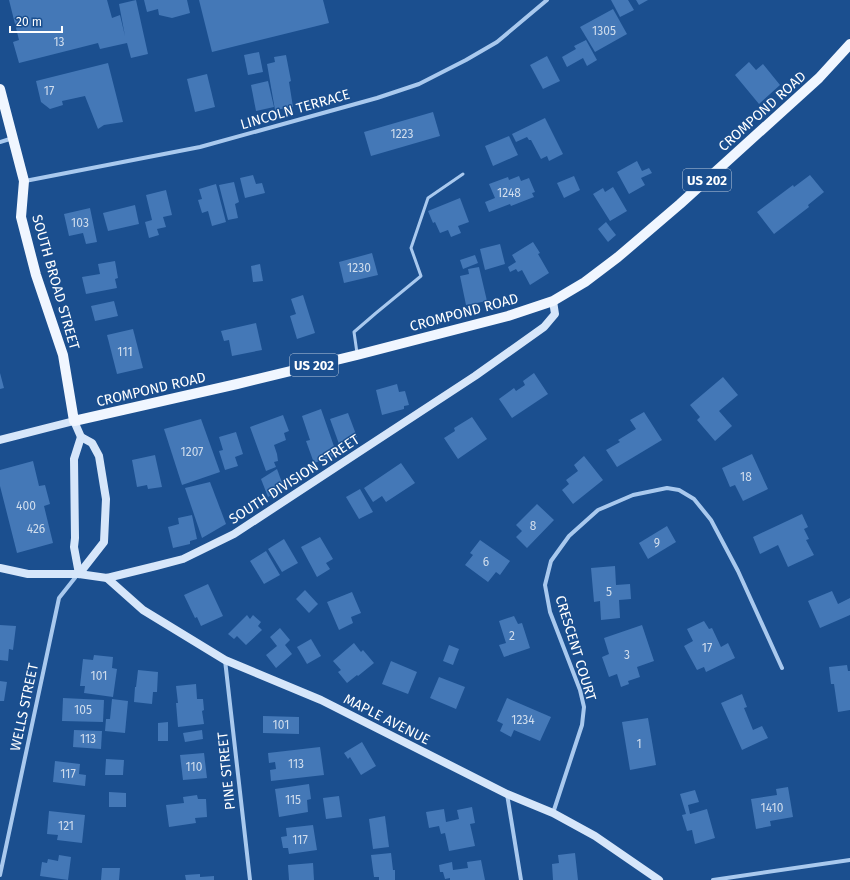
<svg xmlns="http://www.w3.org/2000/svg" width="850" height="880" viewBox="0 0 850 880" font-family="'Fira Sans',sans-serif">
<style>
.building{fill:#4478b7}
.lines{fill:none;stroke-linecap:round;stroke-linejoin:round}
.lane{stroke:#a9c9ee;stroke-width:3}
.street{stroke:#a9c9ee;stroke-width:4}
.secondary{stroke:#d6e6fa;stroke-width:8}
.primary{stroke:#f0f6ff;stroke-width:10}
.labels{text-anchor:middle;stroke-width:3;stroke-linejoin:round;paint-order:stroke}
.number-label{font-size:12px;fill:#d0dded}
.shield{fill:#1b4f8f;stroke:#bbcadd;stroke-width:1}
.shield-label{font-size:13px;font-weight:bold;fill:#fff}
.street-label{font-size:14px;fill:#fff;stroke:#1b4f8f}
</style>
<rect width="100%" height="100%" fill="#1b4f8f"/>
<!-- building -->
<g class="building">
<path d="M9 0H107L112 18 120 15 125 36 119 4 136 0 148 54 131 58 127 43 100 49 98 43 19 63 13 42 19 40Z"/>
<path d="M144 0H187L190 13 172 18 159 15 158 9 147 12Z"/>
<path d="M199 0H323L329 23 212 52Z"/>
<path d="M611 0H628L634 10 620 17Z"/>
<path d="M636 0H648L639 5Z"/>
<path d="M613 9 627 34 595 52 580 27Z"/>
<path d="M586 40 597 60 587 66 583 58 567 67 562 57 576 49 574 46Z"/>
<path d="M259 52 263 72 248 75 244 55Z"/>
<path d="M286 55 291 81 289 82 293 107 275 110 267 64 275 62 274 57Z"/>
<path d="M547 56 560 81 543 89 530 65Z"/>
<path d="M749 62 756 70 763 64 780 85 759 104 735 75Z"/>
<path d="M108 63 123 122 104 125 98 129 85 96 62 101 63 105 50 109 41 102 36 81Z"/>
<path d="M207 74 215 107 195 112 187 79Z"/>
<path d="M268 81 274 107 256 111 251 85Z"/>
<path d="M433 112 440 136 371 156 364 132Z"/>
<path d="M545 118 563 154 549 161 547 156 541 159 531 140H529L527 137 516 142 512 134Z"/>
<path d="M509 136 518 155 493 166 485 146Z"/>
<path d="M637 161 642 171 649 168 652 173 641 178 645 185 629 194 617 172Z"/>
<path d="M253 175 256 184 262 183 265 193 245 198 240 178Z"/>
<path d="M810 175 824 192 808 205 809 207 774 234 757 212 793 185 794 187Z"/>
<path d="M519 176 521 181 529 178 535 192 532 193 534 197 511 206 510 204 489 212 485 202 495 198 489 184 508 177 509 180Z"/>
<path d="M574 176 580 190 564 198 557 183Z"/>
<path d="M234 182 239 202 235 204 238 218 228 220 219 185Z"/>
<path d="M216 184 226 222 212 226 208 211 202 213 198 200 202 199 199 189Z"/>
<path d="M613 187 627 211 610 221 593 194 603 188 605 192Z"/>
<path d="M166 190 172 215 163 217 166 227 157 229 159 235 149 238 145 222 152 220 146 195Z"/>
<path d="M460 198 469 222 458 226 461 233 451 237 448 230 440 233 435 222 433 223 428 211Z"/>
<path d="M135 205 139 224 108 231 103 213Z"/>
<path d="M90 208 97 242 86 244 83 233 69 236 64 214Z"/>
<path d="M606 222 616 235 608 242 598 229Z"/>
<path d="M533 242 540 253 538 254 549 273 530 285 522 270 518 272 516 269 510 272 508 267 516 262 512 255Z"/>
<path d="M500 244 505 264 485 270 480 249Z"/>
<path d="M372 253 378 275 344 283 339 262Z"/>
<path d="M475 255 478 263 463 269 460 260Z"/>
<path d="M115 261 118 278 115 279 117 288 86 294 82 277 100 274 98 264Z"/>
<path d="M260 264 263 281 253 282 251 266Z"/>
<path d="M479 267 487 301 466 305 460 276 469 274 468 269Z"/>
<path d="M303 295 315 333 297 339 290 316 296 314 291 299Z"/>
<path d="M114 301 118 316 95 321 91 306Z"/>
<path d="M256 323 262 350 232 356 229 340 224 341 221 331Z"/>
<path d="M133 329 143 368 117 374 107 335Z"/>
<path d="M0 373 4 388 0 389Z"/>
<path d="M534 373 548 394 512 418 499 399 514 388 516 391 525 385 523 381Z"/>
<path d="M723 377 738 395 719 411 732 426 715 441 697 420 700 417 690 405Z"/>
<path d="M397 384 399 392 405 391 409 405 404 406V409L382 415 376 390Z"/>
<path d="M321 409 337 455 314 463 306 441 310 440 302 416Z"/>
<path d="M644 412 662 440 617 467 606 450 620 442 618 440 636 429 630 420Z"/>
<path d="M348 413 357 437 339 444 330 419Z"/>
<path d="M283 415 289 431 284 433 286 440 274 445 277 454 278 461 274 462 276 467 266 471 250 427Z"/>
<path d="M472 417 487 439 458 459 444 438 455 431 454 428Z"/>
<path d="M201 419 220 472 182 485 164 429Z"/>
<path d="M236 432 243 454 235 457 238 466 225 470 219 451 223 450 219 437Z"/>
<path d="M752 454 768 489 743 501 735 485 730 487 722 468Z"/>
<path d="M155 455 162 487 148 489 147 485 137 487 132 460Z"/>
<path d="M584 456 603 480 573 504 562 490 569 484 566 480 578 471 574 465Z"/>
<path d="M33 461 39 486 45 485 50 504 44 506 53 543 17 553 0 486V470Z"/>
<path d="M401 463 415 483 386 502 382 496 373 502 364 488Z"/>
<path d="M277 469 284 488 268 497 261 479Z"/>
<path d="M210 482 226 524 202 538 185 488Z"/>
<path d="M360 489 373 512 359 519 346 497Z"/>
<path d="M537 504 554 520 527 548 516 537 522 531 516 525Z"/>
<path d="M802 514 808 527 804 529 809 539 806 540 814 555 788 567 778 545 760 554 753 537Z"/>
<path d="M192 515 197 539 190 541V544L173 548 168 527 179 524 178 518Z"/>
<path d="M667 526 676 542 648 559 639 543Z"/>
<path d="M320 537 333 559 326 563 330 569 317 577 301 547Z"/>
<path d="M284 539 298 563 282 572 268 549Z"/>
<path d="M480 540 510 561 500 575 496 572 488 582 465 565 473 555 470 553Z"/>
<path d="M266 551 280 575 264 584 250 561Z"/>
<path d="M615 566 616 585 630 584 631 599 619 600 620 618 601 620 600 601 594 602 591 568Z"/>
<path d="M208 584 223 616 201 626 197 617 195 618 184 595Z"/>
<path d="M305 590 318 604 309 613 296 599Z"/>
<path d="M832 591 838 604 850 598V615L820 628 808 601Z"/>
<path d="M352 592 361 613 351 617 353 623 339 630 327 602Z"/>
<path d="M247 615 250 619 253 615 261 622 258 626 262 630 246 645 237 636 234 639 228 634Z"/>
<path d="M514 616 518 624 522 623 530 648 504 657 499 645 506 643 499 621Z"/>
<path d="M704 621 709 629 712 628 721 647 728 643 735 658 706 672 704 667 697 670 684 646 693 641 687 629Z"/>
<path d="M0 625 16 626 13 650 9 649 8 661 0 660Z"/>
<path d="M642 625 654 661 637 667 640 677 628 681 629 684 621 687 617 674 609 677 602 657 609 654 604 638Z"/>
<path d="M280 628 290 640 285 645 292 654 276 668 266 655 277 646 270 637Z"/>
<path d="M311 639 321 656 307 664 297 647Z"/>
<path d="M354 643 361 652 363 650 374 663 358 676 357 675 347 683 338 672 341 670 333 661Z"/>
<path d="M449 645 459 649 453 665 443 661Z"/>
<path d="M94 655 113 657 112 668 117 669 113 697 84 693 85 686H80L83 659 93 660Z"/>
<path d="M391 661 417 672 408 694 382 684Z"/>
<path d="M847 665 848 671H850V710L838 712 834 684H831L829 667Z"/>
<path d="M138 670 158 672 157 692H153L152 704 134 702 135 687H136Z"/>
<path d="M439 677 465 687 456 709 430 698Z"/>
<path d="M0 681 7 682 4 701H0Z"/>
<path d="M196 684 197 699H203L204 710 202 711 204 724 178 727 176 703H178L176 686Z"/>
<path d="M742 694 747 707 744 708 753 730 762 726 768 738 742 750 721 703Z"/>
<path d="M63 698 104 700 103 722 62 721Z"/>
<path d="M507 698 551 717 540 741 514 730 511 737 500 731 503 724 497 721Z"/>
<path d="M112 699 128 701 125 733 105 731 106 719H110Z"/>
<path d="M263 716 299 717V734L263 733Z"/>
<path d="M648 718 656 765 630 770 622 722Z"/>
<path d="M168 722V741H158V723Z"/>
<path d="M74 730 102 731 101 749 73 747Z"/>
<path d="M202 730 203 739 185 742 183 733Z"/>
<path d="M362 742 376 766 361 775 350 757 348 759 344 753Z"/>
<path d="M320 747 324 775 271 781 270 770 276 769 275 762 269 763 268 753Z"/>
<path d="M204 753 207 778 183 780 180 755Z"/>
<path d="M106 759 124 760 123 775H105Z"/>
<path d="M55 761 80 764 79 774 86 775 85 786 53 782Z"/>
<path d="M309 784 311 799 307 800 308 812 279 817 275 789Z"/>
<path d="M788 787 793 817 770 821 771 826 756 829 751 799 777 795 776 789Z"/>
<path d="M695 790 699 802 688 805 690 814 707 809 715 838 695 844 692 830 687 831 682 815 686 814 680 794Z"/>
<path d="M109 792 126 793V807H109Z"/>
<path d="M197 795 198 799H206L207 817 195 818 196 823 169 827 166 805 184 803 183 797Z"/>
<path d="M339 796 342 817 326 819 323 798Z"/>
<path d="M472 807 475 823 470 824 475 846 449 851 445 833 441 834 439 826 429 828 426 812 444 809 446 822 459 819 457 810Z"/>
<path d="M49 811 85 815 82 843 57 840 58 835 47 834Z"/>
<path d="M385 816 389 847 373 849 369 819Z"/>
<path d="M313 825 317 850 289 854 288 848H283L281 837 287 836 286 828Z"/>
<path d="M391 853 393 870H395V880H379V877H374L371 855Z"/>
<path d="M575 853 578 880H553L552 864 559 863 558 855Z"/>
<path d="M59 855 71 857 68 880 40 876 42 862 47 863 48 859 58 861Z"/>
<path d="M481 860 485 880H450V878L445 879 443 872H440L439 865 452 862 453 870 468 868 467 862Z"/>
<path d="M313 863 314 880H289L288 865Z"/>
<path d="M102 868H120L119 880H101Z"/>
<path d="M200 874V877L214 876V880H186L185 875Z"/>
</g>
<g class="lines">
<!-- lane -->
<path class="lane" d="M357 353 354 332 376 313 421 276 411 248 428 198 463 174"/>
<!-- street -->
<g class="street">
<path d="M0 142 13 138"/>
<path d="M25 181 200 147 377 98 419 84 466 60 497 42 547 0"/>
<path d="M225 660 250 880"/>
<path d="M507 794 521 880"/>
<path d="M553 813 582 725 584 707 580 690 550 612 545 585 551 561 569 536 598 510 633 495 667 488 679 490 694 499 711 520 738 571 782 668"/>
<path d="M0 875 59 598 78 574"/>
<path d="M713 880 850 860"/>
</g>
<!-- secondary -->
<g class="secondary">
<path d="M0 440 74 421 81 437 92 443 99 456 106 499 104 542 79 574"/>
<path d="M0 568 28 574H79L107 578 156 566 183 559 234 534 475 376 544 327 555 314 553 301"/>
<path d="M79 574 74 547 75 538 74 459 81 437"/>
<path d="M107 578 143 610 225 660 321 700 507 794 553 813 595 836 659 880"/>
</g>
<!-- primary -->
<path class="primary" d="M0 89 24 181 21 217 36 275 63 355 74 421 237 384 357 355 508 316 553 301 585 282 618 257 680 204 819 78 850 44"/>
</g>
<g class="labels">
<!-- number labels -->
<g class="number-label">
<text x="604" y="35">1305</text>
<text x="59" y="46">13</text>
<text x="49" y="95">17</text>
<text x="402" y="138">1223</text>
<text x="509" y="197">1248</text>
<text x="80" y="227">103</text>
<text x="359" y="272">1230</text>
<text x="125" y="356">111</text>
<text x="192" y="456">1207</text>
<text x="746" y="481">18</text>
<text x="26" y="510">400</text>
<text x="533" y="530">8</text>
<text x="36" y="533">426</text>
<text x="657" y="547">9</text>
<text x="486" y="566">6</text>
<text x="609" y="596">5</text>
<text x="512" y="640">2</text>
<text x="707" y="652">17</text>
<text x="627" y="659">3</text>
<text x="99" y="680">101</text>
<text x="83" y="714">105</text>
<text x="523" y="724">1234</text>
<text x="281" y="729">101</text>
<text x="88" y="743">113</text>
<text x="639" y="748">1</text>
<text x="296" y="768">113</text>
<text x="194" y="771">110</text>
<text x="68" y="778">117</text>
<text x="293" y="804">115</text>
<text x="772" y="812">1410</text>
<text x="66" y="830">121</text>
<text x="300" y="844">117</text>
</g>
<!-- shield labels -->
<g class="shield">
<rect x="683" y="169" width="48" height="22" rx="3"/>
<rect x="290" y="354" width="48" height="22" rx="3"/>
</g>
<g class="shield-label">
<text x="707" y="185">US 202</text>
<text x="314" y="370">US 202</text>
</g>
<!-- street labels -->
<g class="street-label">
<text transform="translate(295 109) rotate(-16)" y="5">LINCOLN TERRACE</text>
<text transform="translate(762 111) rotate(-42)" y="5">CROMPOND ROAD</text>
<text transform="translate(56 282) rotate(74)" y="5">SOUTH BROAD STREET</text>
<text transform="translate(464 312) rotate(-15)" y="5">CROMPOND ROAD</text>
<text transform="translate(151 389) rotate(-13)" y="5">CROMPOND ROAD</text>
<text transform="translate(294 479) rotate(-33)" y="5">SOUTH DIVISION STREET</text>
<text transform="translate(576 648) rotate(73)" y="5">CRESCENT COURT</text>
<text transform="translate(24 707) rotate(-78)" y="5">WELLS STREET</text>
<text transform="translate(387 719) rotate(27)" y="5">MAPLE AVENUE</text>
<text transform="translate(226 771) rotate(-96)" y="5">PINE STREET</text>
</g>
</g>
<!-- scale -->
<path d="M10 26v6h52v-6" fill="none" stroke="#ffffff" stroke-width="2"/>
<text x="16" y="26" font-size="12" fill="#ffffff" stroke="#1b4f8f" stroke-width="3" paint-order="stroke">20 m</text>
</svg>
